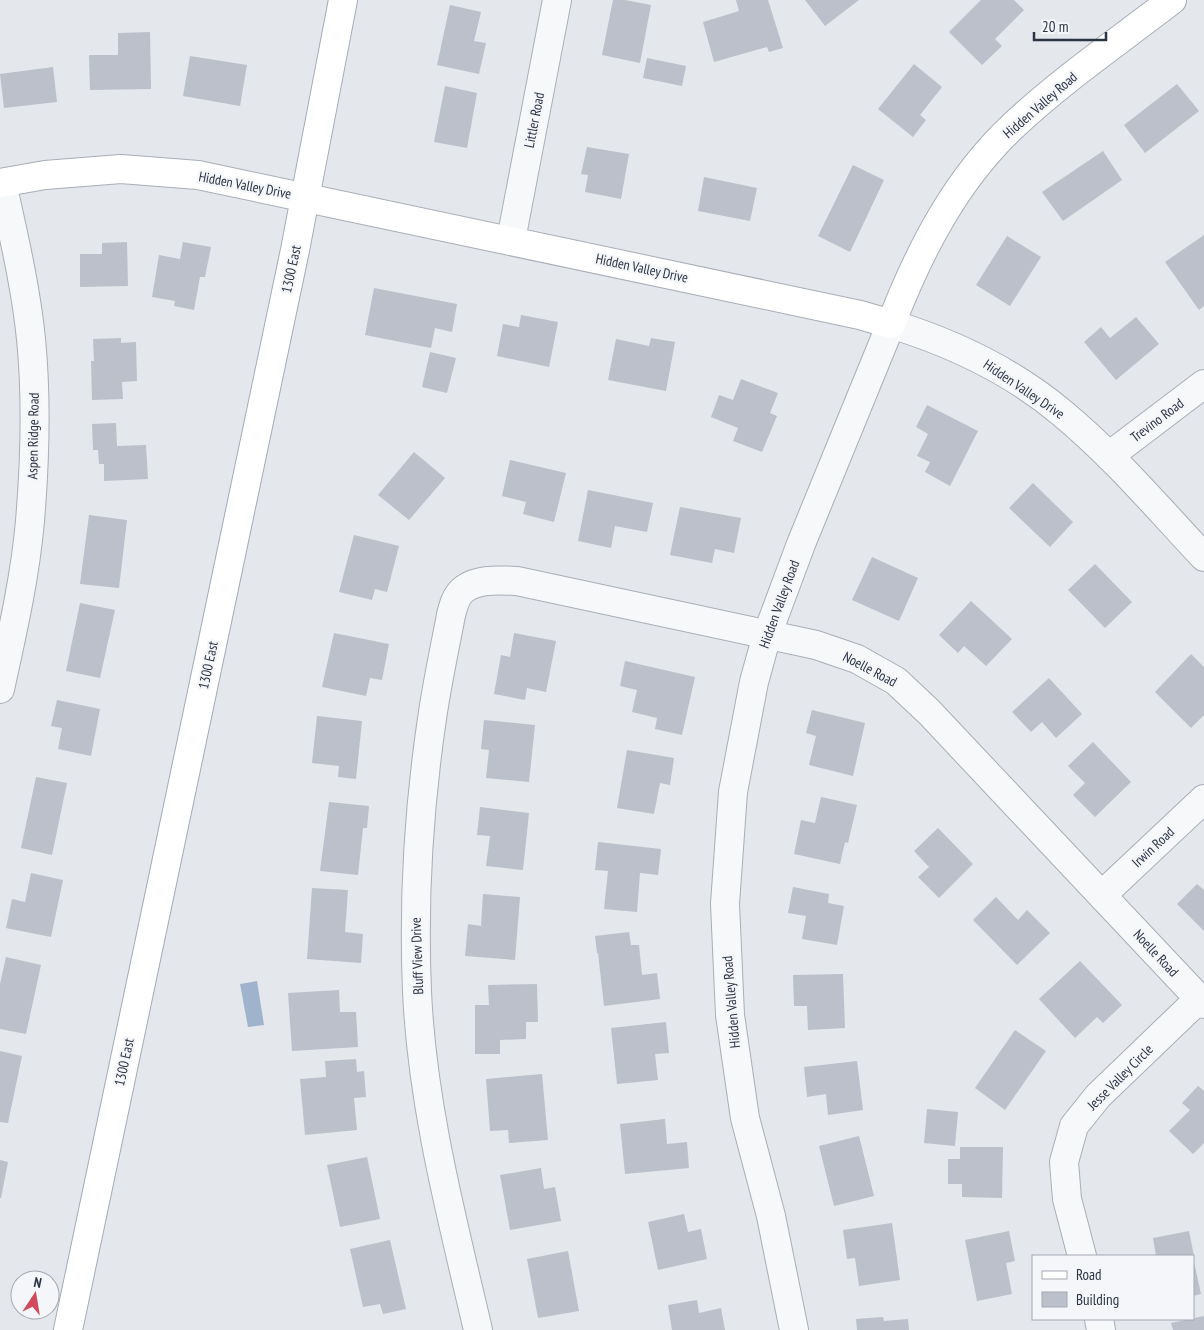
<svg xmlns="http://www.w3.org/2000/svg" width="1204" height="1330" viewBox="0 0 1204 1330" font-family="'PT Sans Narrow',sans-serif">
<style>
.water{fill:#9fb4cc}
.building{fill:#bbc0ca}
.lines{fill:none;stroke-linecap:round;stroke-linejoin:round}
.street-casing{stroke:#a9aeb7;stroke-width:30}
.secondary-casing{stroke:#a9aeb7;stroke-width:30}
.primary-casing{stroke:#a3abb8;stroke-width:30}
.street{stroke:#f7f8fa;stroke-width:28}
.secondary{stroke:#fff;stroke-width:28}
.primary{stroke:#fff;stroke-width:28}
.labels{text-anchor:middle;stroke-width:4.5;stroke-linejoin:round;paint-order:stroke}
.street-label{font-size:14px;fill:#2b3445;stroke:#f4f6f9}
</style>
<rect width="100%" height="100%" fill="#e4e7ec"/>
<!-- water -->
<path class="water" d="M257 981 264 1025 248 1027 240 984Z"/>
<!-- building -->
<g class="building">
<path d="M613 0H625L651 5 640 63 602 55Z"/>
<path d="M736 0H768L783 48 769 52 767 47 714 62 703 22 739 11Z"/>
<path d="M805 0H859L825 26Z"/>
<path d="M981 0H1014L1024 10 995 39 1002 46 982 65 949 32Z"/>
<path d="M450 5 481 12 474 41 486 43 479 74 437 65Z"/>
<path d="M150 32 151 89 90 90 89 55H118V33Z"/>
<path d="M190 56 247 65 240 106 183 96Z"/>
<path d="M647 58 686 66 682 86 643 78Z"/>
<path d="M914 64 942 87 920 115 926 120 913 137 878 109Z"/>
<path d="M53 67 57 102 4 108 0 74Z"/>
<path d="M1177 84 1199 111 1145 153 1124 125Z"/>
<path d="M445 86 477 93 467 148 434 142Z"/>
<path d="M587 147 629 154 621 199 585 192 588 175 581 174Z"/>
<path d="M1103 151 1122 180 1063 221 1042 192Z"/>
<path d="M853 165 884 180 850 252 818 236Z"/>
<path d="M704 177 757 188 750 221 698 211Z"/>
<path d="M1204 235V306L1199 310 1165 262Z"/>
<path d="M1007 236 1041 257 1010 306 976 285Z"/>
<path d="M127 242 128 286 80 287V254H102V243Z"/>
<path d="M183 242 211 247 205 277H200L194 310 174 306 175 301 152 297 159 255 180 259Z"/>
<path d="M374 288 457 304 452 332 435 328 431 348 365 335Z"/>
<path d="M521 315 558 322 549 367 497 356 503 324 519 327Z"/>
<path d="M1136 317 1159 344 1116 380 1084 342 1101 327 1110 338Z"/>
<path d="M121 338V343L136 342 137 381 122 382 123 399 92 400 91 361H94L93 339Z"/>
<path d="M651 338 675 342 666 391 608 380 616 339 649 346Z"/>
<path d="M430 352 456 358 447 393 422 387Z"/>
<path d="M741 379 778 393 770 413 777 416 762 452 733 441 738 428 711 417 719 395 733 400Z"/>
<path d="M927 405 978 431 950 486 925 472 930 462 917 456 928 434 916 427Z"/>
<path d="M116 423 117 446 146 445 148 479 104 481V464H99L98 450H93L92 424Z"/>
<path d="M414 452 445 478 409 520 378 495Z"/>
<path d="M510 460 566 473 554 522 523 514 526 502 502 496Z"/>
<path d="M1033 483 1073 522 1050 547 1009 508Z"/>
<path d="M588 490 653 503 647 532 615 526 611 548 578 541Z"/>
<path d="M680 507 741 518 734 553 715 549 712 563 670 555Z"/>
<path d="M89 515 127 520 119 588 80 584Z"/>
<path d="M354 535 399 546 387 592 375 589 372 600 339 592Z"/>
<path d="M872 557 918 578 899 621 852 600Z"/>
<path d="M1095 564 1132 602 1105 628 1068 590Z"/>
<path d="M971 601 1012 639 986 666 964 646 958 653 939 635Z"/>
<path d="M80 603 115 610 100 678 66 671Z"/>
<path d="M334 633 389 644 382 680 370 678 366 696 322 687Z"/>
<path d="M514 633 556 641 546 692 527 688 525 700 494 694 501 655 510 657Z"/>
<path d="M1191 654 1204 667V715L1191 728 1155 692Z"/>
<path d="M625 661 695 677 682 735 655 729 657 718 632 712 637 690 620 686Z"/>
<path d="M1049 678 1082 714 1056 738 1042 722 1031 732 1012 712Z"/>
<path d="M57 700 100 709 91 756 58 749 62 728 51 726Z"/>
<path d="M812 710 865 723 853 776 809 765 816 736 806 733Z"/>
<path d="M317 716 362 721 356 779 338 777 339 766 312 763Z"/>
<path d="M484 720 535 725 529 782 486 778 489 750 481 749Z"/>
<path d="M1093 742 1131 782 1095 817 1073 795 1085 783 1068 766Z"/>
<path d="M627 750 674 758 670 785 660 783 654 814 617 808Z"/>
<path d="M36 777 67 783 52 855 21 848Z"/>
<path d="M821 797 857 805 848 843 845 842 840 864 794 854 801 820 815 823Z"/>
<path d="M329 802 369 806 367 828H363L358 875 320 871Z"/>
<path d="M480 807 529 813 523 870 486 866 490 836 477 835Z"/>
<path d="M938 828 973 864 939 898 918 877 929 867 914 851Z"/>
<path d="M598 842 661 849 658 875 640 873 637 912 604 909 608 871 595 870Z"/>
<path d="M31 873 63 880 51 937 6 928 12 899 25 902Z"/>
<path d="M1197 884 1204 890V931L1177 904Z"/>
<path d="M793 887 829 894 828 903 844 906 837 945 802 939 806 916 788 913Z"/>
<path d="M312 888 348 890 345 932 363 934 361 963 307 959Z"/>
<path d="M483 894 520 897 515 960 465 956 468 924 481 926Z"/>
<path d="M996 897 1018 920 1027 910 1050 933 1017 965 973 920Z"/>
<path d="M629 932 631 945H639L642 975 657 973 660 999 604 1006 598 953H597L595 936Z"/>
<path d="M6 957 41 965 26 1034 0 1029V984Z"/>
<path d="M1080 961 1122 1005 1103 1023 1097 1017 1075 1038 1039 999Z"/>
<path d="M843 974 845 1028 808 1030 807 1006H794L793 975Z"/>
<path d="M537 984 538 1022H526V1039L500 1040V1054H475V1005H489L488 985Z"/>
<path d="M339 990 340 1012H356L358 1047 292 1051 288 993Z"/>
<path d="M666 1022 669 1053 655 1054 658 1080 617 1084 611 1028Z"/>
<path d="M1015 1030 1046 1051 1005 1110 975 1088Z"/>
<path d="M0 1051 22 1056 8 1123 0 1122Z"/>
<path d="M356 1059 357 1072 364 1071 366 1097 354 1098 357 1130 305 1135 300 1079 326 1077 325 1061Z"/>
<path d="M857 1061 863 1110 828 1115 826 1094 807 1097 804 1067Z"/>
<path d="M542 1074 548 1140 509 1143 508 1130 490 1131 486 1079Z"/>
<path d="M1198 1086 1204 1091V1143L1193 1154 1169 1131 1190 1110 1182 1103Z"/>
<path d="M927 1109 958 1112 955 1146 924 1143Z"/>
<path d="M665 1119 667 1144 687 1142 689 1168 625 1174 620 1124Z"/>
<path d="M859 1136 874 1196 834 1206 819 1146Z"/>
<path d="M960 1147H1003L1002 1198 962 1197V1184H948V1159H960Z"/>
<path d="M367 1157 380 1219 340 1227 327 1165Z"/>
<path d="M0 1160 8 1162 1 1198H0Z"/>
<path d="M541 1168 544 1189 555 1187 561 1221 510 1230 500 1175Z"/>
<path d="M684 1214 688 1232 701 1229 707 1259 658 1270 648 1222Z"/>
<path d="M892 1223 900 1280 859 1286 855 1258 847 1259 843 1230Z"/>
<path d="M1009 1231 1015 1261 1006 1263 1012 1294 977 1301 965 1240Z"/>
<path d="M1189 1231 1194 1256H1156L1153 1238Z"/>
<path d="M390 1240 406 1309 383 1314 380 1304 363 1307 350 1249Z"/>
<path d="M568 1251 579 1311 538 1318 527 1259Z"/>
<path d="M1193 1257 1201 1294 1193 1296Z"/>
<path d="M697 1300 699 1313 721 1308 725 1330H672L668 1305Z"/>
<path d="M1204 1316V1330H1173L1171 1323Z"/>
<path d="M883 1317 884 1321 908 1319 909 1330H857L856 1319Z"/>
</g>
<g class="lines">
<defs>
<g id="street">
<path d="M511 240 557 0"/>
<path d="M1109 456 1204 384"/>
<path d="M0 689C12 634 25 578 30 521 35 461 37 400 31 339 26 288 13 233 2 183"/>
<path d="M1102 895 1204 799"/>
<path d="M1082 1256 1067 1199 1064 1162 1074 1126 1098 1096 1199 999"/>
<path d="M1099 1319 1101 1330"/>
<path d="M478 1330C452 1218 422 1106 417 991 413 898 419 804 433 712 438 679 445 647 451 615 453 607 455 599 460 593 473 578 500 580 517 581L816 645 857 659 896 681 929 712 1204 1004"/>
<path d="M794 1330 771 1216 745 1118 730 1015 725 904 733 792 754 682 767 635 801 544 891 324C953 343 1012 371 1062 413 1114 456 1158 508 1204 557"/>
</g>
<path id="secondary" d="M0 183 45 175 121 169 198 175 860 315 891 324C919 251 956 179 1014 125 1063 79 1119 41 1172 0"/>
<path id="primary" d="M68 1330 295 250 343 0"/>
</defs>
<!-- street casing -->
<use href="#street" class="street-casing"/>
<!-- secondary casing -->
<use href="#secondary" class="secondary-casing"/>
<!-- primary casing -->
<use href="#primary" class="primary-casing"/>
<!-- street -->
<use href="#street" class="street"/>
<!-- secondary -->
<use href="#secondary" class="secondary"/>
<!-- primary -->
<use href="#primary" class="primary"/>
</g>
<g class="labels">
<!-- street labels -->
<g class="street-label">
<text transform="translate(1040 105) rotate(-41)" y="5">Hidden Valley Road</text>
<text transform="translate(534 120) rotate(-79)" y="5">Littler Road</text>
<text transform="translate(245 185) rotate(11)" y="5">Hidden Valley Drive</text>
<text transform="translate(642 268) rotate(12)" y="5">Hidden Valley Drive</text>
<text transform="translate(291 269) rotate(-78)" y="5">1300 East</text>
<text transform="translate(1024 389) rotate(34)" y="5">Hidden Valley Drive</text>
<text transform="translate(1157 420) rotate(-37)" y="5">Trevino Road</text>
<text transform="translate(33 436) rotate(-89)" y="5">Aspen Ridge Road</text>
<text transform="translate(779 604) rotate(-70)" y="5">Hidden Valley Road</text>
<text transform="translate(208 665) rotate(-78)" y="5">1300 East</text>
<text transform="translate(870 669) rotate(28)" y="5">Noelle Road</text>
<text transform="translate(1153 847) rotate(-43)" y="5">Irwin Road</text>
<text transform="translate(1156 953) rotate(47)" y="5">Noelle Road</text>
<text transform="translate(417 956) rotate(-92)" y="5">Bluff View Drive</text>
<text transform="translate(731 1002) rotate(-95)" y="5">Hidden Valley Road</text>
<text transform="translate(124 1062) rotate(-78)" y="5">1300 East</text>
<text transform="translate(1120 1077) rotate(-45)" y="5">Jesse Valley Circle</text>
</g>
</g>
<!-- legend -->
<rect x="1032" y="1255" width="162" height="65" fill="#f4f6f9" stroke="#a4a8b1"/>
<rect x="1042" y="1271" width="25" height="8" fill="#ffffff" stroke="#a4a8b1"/>
<text x="1076" y="1280" font-size="15" fill="#2b3445">Road</text>
<rect x="1042" y="1292" width="25" height="15" fill="#bbc0ca" stroke="#a4a8b1"/>
<text x="1076" y="1305" font-size="15" fill="#2b3445">Building</text>
<!-- north arrow -->
<g transform="translate(35 1295) rotate(12)"><circle r="24" fill="#f4f6f9" stroke="#a4a8b1"/>
<path d="M0-4L9 19L0 12L-9 19Z" fill="#d1495b"/>
<text y="-8" font-size="14" font-weight="bold" text-anchor="middle" fill="#2b3445">N</text>
</g>
<!-- scale -->
<path d="M1034 32v8h72v-8" fill="none" stroke="#2b3445" stroke-width="2.5"/>
<text x="1042" y="32" font-size="15" fill="#2b3445" stroke="#f4f6f9" stroke-width="4" paint-order="stroke">20 m</text>
</svg>
